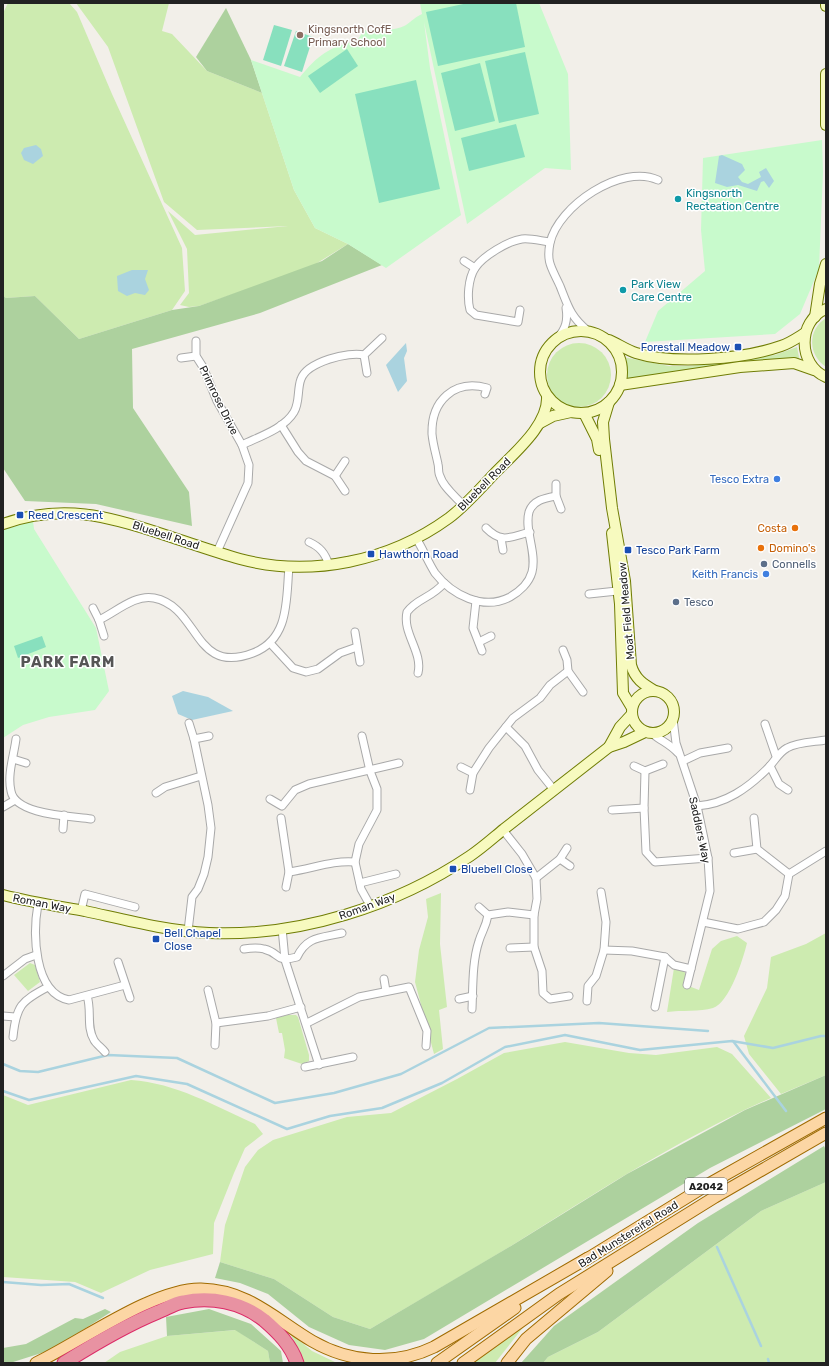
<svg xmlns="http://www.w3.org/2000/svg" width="829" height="1366" viewBox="0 0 829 1366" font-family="Rubik,sans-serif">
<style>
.grass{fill:#cdebb0}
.forest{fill:#add19e}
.park{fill:#c8facc}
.pitch{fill:#88e0be}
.water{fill:#aad3df}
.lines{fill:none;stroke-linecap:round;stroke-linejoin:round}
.stream{stroke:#aad3df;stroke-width:2.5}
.street-casing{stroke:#a9a9a9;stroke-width:9}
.secondary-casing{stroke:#707d05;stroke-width:12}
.primary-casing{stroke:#a06b00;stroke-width:13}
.highway-casing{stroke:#dc2a67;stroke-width:15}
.street{stroke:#fff;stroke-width:7}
.secondary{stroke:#f7fabf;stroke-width:10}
.primary{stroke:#fcd6a4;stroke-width:11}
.highway{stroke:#e892a2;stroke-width:13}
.education-dot{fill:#8d6e63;stroke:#fff;stroke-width:1.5}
.culture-dot{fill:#0f9aa8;stroke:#fff;stroke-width:1.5}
.transit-dot{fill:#1a4fb4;stroke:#fff;stroke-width:1.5}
.shop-dot{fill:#3f7fe0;stroke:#fff;stroke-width:1.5}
.food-dot{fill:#e8710a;stroke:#fff;stroke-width:1.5}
.service-dot{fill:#5c6f8a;stroke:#fff;stroke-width:1.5}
.labels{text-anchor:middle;stroke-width:3;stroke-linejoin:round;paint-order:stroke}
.shield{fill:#fff;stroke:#646464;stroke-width:1}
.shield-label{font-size:10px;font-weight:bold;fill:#222}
.education-label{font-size:11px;fill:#785e54;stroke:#fff;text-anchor:start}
.culture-label{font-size:11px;fill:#0d838f;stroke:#fff;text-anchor:start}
.transit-label{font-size:11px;fill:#164399;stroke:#fff;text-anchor:start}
.street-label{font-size:11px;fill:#222;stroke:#fff}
.shop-label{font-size:11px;fill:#366cbe;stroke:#fff;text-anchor:end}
.food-label{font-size:11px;fill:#c56008;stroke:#fff;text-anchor:end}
.service-label{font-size:11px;fill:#4e5e75;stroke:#fff;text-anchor:start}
.district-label{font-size:15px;font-weight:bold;letter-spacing:1px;fill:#555;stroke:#fff}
</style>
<rect width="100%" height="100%" fill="#f2efe9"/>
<!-- grass -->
<g class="grass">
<path d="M8 3H69L77 12 112 94 182 248 185 291 172 310 79 339 35 296 6 298 3 296V13Z"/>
<path d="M76 3H169L162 31 172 34 207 71 262 93 294 190 315 228 348 244 309 268 199 306 189 307 180 305 189 293 187 249 168 211 195 235 288 226 197 230 164 202 108 47Z"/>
<path d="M826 318V367C808 355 807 330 826 318Z"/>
<circle cx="579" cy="375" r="32"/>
<path d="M797 347 800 362 626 381 623 357 669 366H690L775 355Z"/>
<path d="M441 893 440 944 447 1007 439 1010 443 1049 434 1054 415 982 419 950 428 917 426 899Z"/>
<path d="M826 933V1075L781 1094 749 1054 744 1036 767 988 771 957 806 944Z"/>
<path d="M737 936 747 943C743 959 730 1002 713 1008 700 1012 681 1010 667 1012L674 968 684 971 686 975V985L699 990 712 949 721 941Z"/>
<path d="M30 963 35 965 40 982 28 991 14 975Z"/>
<path d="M287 1015H296L298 1017 309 1055V1061L302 1064 284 1058 285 1050 282 1033H279L276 1018Z"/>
<path d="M565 1042 629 1053 656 1055 717 1047 732 1054 771 1098C680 1138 596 1193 511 1246 465 1274 417 1301 370 1329L333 1317 274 1279 220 1262 225 1225 245 1167 258 1150 273 1140 347 1117 391 1113 457 1079 504 1053Z"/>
<path d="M131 1080C176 1083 215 1106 255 1124L263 1134 245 1148 234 1173 214 1223 213 1254 150 1270 101 1293 75 1282 3 1277V1095L28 1105Z"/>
<path d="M826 1182V1363H543L548 1357 598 1332 761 1211Z"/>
<path d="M525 1325 495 1363H472Z"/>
<path d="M236 1330 268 1351 270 1363H104L120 1352 167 1336Z"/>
<path d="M290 1333 312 1351 337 1363H304Z"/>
</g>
<!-- forest -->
<g class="forest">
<path d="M226 8 251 60 262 93 207 71 196 57Z"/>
<path d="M348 244 382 265 260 313 132 349 133 408 189 492 192 526 96 504 25 501 3 468V296L6 298 35 296 79 339 172 310 199 306 322 261Z"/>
<path d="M826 1075V1109L710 1168 424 1339 385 1350 349 1345 309 1327 268 1294 240 1283 215 1278 220 1262 274 1279 333 1317 370 1329 511 1246 627 1174 745 1110Z"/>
<path d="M824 1146 826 1150V1182L761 1211 598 1332 548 1357 543 1363H521L554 1326 618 1280 698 1223Z"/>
<path d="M105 1309 111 1312 51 1350 10 1363H3V1348L26 1344 75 1318 83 1319Z"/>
<path d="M209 1309 251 1324 281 1351 283 1363H270L268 1351 235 1330 167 1336 166 1317Z"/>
</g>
<!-- park -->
<g class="park">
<path d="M420 3H539L568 74 571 170 545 168 467 224 424 22 430 68 461 215 386 268 348 244 315 228 294 190 251 60 300 77C317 56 330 46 357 41L364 30C373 32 399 30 406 25 412 21 415 17 422 14Z"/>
<path d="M822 140 823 172 819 269 800 314 775 334 645 342 658 311 705 271 701 230 703 158Z"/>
<path d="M33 521 34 529 96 628 109 691 95 710 49 717 23 725 3 738V530Z"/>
</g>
<!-- pitch -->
<g class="pitch">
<path d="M468 3H516L525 47 438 66 426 12Z"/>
<path d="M274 25 292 30 281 66 263 60Z"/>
<path d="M296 31 313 37 302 72 284 66Z"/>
<path d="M347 49 358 66 320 93 308 76Z"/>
<path d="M525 52 539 114 499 123 485 61Z"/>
<path d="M480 63 495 121 455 131 441 73Z"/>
<path d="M416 80 440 189 379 203 355 94Z"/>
<path d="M516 124 525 157 469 171 461 138Z"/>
<path d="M42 636 46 647 18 658 14 646Z"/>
</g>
<!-- water -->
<g class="water">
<path d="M36 145 41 149 43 156 33 164 24 160 21 153 24 148Z"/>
<path d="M722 155 742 164 745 170 738 177 742 182 748 184 761 177 759 172 766 168 774 181 769 188 764 181 761 182 757 191 738 185 727 187 715 183 719 156Z"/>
<path d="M132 270H148L145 279 149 290 145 295 135 293 127 296 118 291 117 276Z"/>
<path d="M406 343 407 351 404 358 407 381 398 392 386 365Z"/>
<path d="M183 691 208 697 233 711 192 720 178 714 172 696Z"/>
</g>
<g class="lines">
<!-- stream -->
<g class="stream">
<path d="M733 1041 786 1111"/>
<path d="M3 1064 20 1071 38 1072 108 1055 177 1058 275 1103 334 1093 401 1074 489 1028 599 1023 708 1031"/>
<path d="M3 1091 29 1100 136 1076 187 1084 287 1129 330 1116 382 1108 442 1083 505 1047 565 1035 640 1050 732 1041 773 1048 821 1036H826"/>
<path d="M717 1247 761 1346"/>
<path d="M3 1282 41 1285 69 1284 103 1298"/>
<path d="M768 1359 769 1363"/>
</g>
<defs>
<g id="street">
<path d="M464 261 475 268"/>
<path d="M520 310 518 322 476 315 470 310C467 298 468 279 475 268 483 256 508 241 522 239 531 238 541 241 550 242"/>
<path d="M588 331C570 316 568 306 560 286 552 268 546 263 550 243 558 206 622 163 658 180"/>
<path d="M557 338C566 329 568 320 566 308"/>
<path d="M196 341V356L203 367 217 401 242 445 249 465 248 483 217 552"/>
<path d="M181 358 196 356"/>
<path d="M367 373 364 355 382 338"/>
<path d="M281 425 298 452 306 461 335 476 345 491"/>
<path d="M242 445C258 437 284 429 294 412 300 402 297 389 301 379 307 362 349 351 364 355"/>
<path d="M335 476 345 461"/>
<path d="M556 484V496L561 509"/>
<path d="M463 505C456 497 443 487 440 476 438 473 439 468 438 464 436 454 433 445 432 434 431 401 454 379 487 388L485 394"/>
<path d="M486 528C502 544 510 537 530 532"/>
<path d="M416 538C423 549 428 562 435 573 452 595 483 611 510 597 519 592 529 583 532 572 537 552 524 530 529 512 533 500 545 498 556 496"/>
<path d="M501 538 503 550"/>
<path d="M309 542C320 547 325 553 329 565"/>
<path d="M589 594 617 591"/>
<path d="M476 601 473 628 482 651"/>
<path d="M93 608 99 620 104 636"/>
<path d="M99 620C116 612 135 594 154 598 200 607 193 676 253 653 290 639 286 599 289 567"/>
<path d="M355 632 360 662"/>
<path d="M479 642 491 636"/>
<path d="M270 643 293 668 306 672 318 669 340 653 357 647"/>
<path d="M563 650 567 660 568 671 583 692"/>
<path d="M418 673C423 652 402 633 407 612 417 598 432 598 444 583"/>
<path d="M673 719 676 743 697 806 703 834 708 858 710 891 687 985"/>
<path d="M189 723 194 739 209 736"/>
<path d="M765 724 776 756"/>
<path d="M506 727 525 746 538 770 554 790"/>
<path d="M653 734C661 741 670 744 678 753"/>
<path d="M362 736 370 771 377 789V810L359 844 355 862 361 889 371 907"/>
<path d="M16 739C14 755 7 775 11 791 15 815 71 816 91 819"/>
<path d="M13 759 26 763"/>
<path d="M683 761 700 753 728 748"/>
<path d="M634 766 645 771 663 764"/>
<path d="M770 766 779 784 788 790"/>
<path d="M461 767 473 773"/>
<path d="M645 771 644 808 646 852 655 862 708 858"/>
<path d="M470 790 473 773 489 748 513 718 540 698 550 685 568 671"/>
<path d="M156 793 165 787 201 776"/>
<path d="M270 799 282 806 295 790 309 784 399 763"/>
<path d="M697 806C726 804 748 788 768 768 775 761 778 753 787 748 797 742 814 742 826 740"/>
<path d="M3 807 15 800"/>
<path d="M612 810 644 808"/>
<path d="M281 818 289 872 286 887"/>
<path d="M754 818 757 849 789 874"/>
<path d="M63 829 64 815"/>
<path d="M503 830 522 854 536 878 537 899 534 915V947L542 971 543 993 550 999 569 996"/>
<path d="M734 853 757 849"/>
<path d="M560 859 570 866"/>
<path d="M289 872C312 869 332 860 355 862"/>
<path d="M536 878 560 859 567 848"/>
<path d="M360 883 396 874"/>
<path d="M38 904C33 932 33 993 69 1000L125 985"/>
<path d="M479 907 488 915 508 912 534 915"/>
<path d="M81 911 85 894 135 907"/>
<path d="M703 922 738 929 764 922 776 910 785 896 789 874 826 851"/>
<path d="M282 928 285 960 319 1065"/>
<path d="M188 931 192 897 198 889 204 874 208 857 211 828 208 805 194 739"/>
<path d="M510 948 534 947"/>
<path d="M244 949C250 948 257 947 264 949 281 953 274 963 297 957 307 936 321 938 342 933"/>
<path d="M604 950 632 951 665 957 674 965 691 969"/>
<path d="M118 962 130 998"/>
<path d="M3 976 25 959 36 955"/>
<path d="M384 979 386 991"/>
<path d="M208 990 216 1023 215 1045"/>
<path d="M87 996C92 1010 86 1027 94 1040 96 1044 102 1048 105 1052"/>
<path d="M459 999 473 996"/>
<path d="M587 1001 588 986 596 976 604 950 606 922 601 892"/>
<path d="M655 1007 665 957"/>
<path d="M472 1009C473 987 472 962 479 941 482 931 486 927 488 915"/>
<path d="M3 1016 15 1017"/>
<path d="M216 1023 268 1016 301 1007"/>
<path d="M307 1023 359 997 409 987 427 1031 426 1046"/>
<path d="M13 1037C16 1006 21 1001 48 987"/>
<path d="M305 1067 353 1057"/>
</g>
<g id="secondary">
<path d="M826 3V6"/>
<path d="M826 74V125"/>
<path d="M826 309C797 321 798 365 826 377"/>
<path d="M815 317 820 284 826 264"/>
<circle cx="581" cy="372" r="41"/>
<path d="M609 340C618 344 627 350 636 353 674 365 744 359 781 346 790 343 797 338 805 333"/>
<path d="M620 385 740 367 794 363 814 370"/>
<path d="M609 402 603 422 604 439 612 508 625 581 631 665C635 679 643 684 655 691"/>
<path d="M584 413 597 439 599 450"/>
<path d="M540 423 553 416 571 412"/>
<path d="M3 524C62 503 109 516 165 535 190 543 215 552 240 559 311 578 390 561 449 518 465 506 480 489 494 474 513 454 549 425 547 396"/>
<path d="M612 533 620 604 623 693 632 708"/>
<circle cx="653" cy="712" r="21"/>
<path d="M609 747 620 727 632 714"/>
<path d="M3 895C30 902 57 906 85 911 126 920 167 931 209 933 299 937 396 906 470 856 482 848 493 838 504 829 539 802 574 774 609 747L624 742 645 732"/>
</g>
<g id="primary">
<path d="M582 1262 707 1185 826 1118"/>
<path d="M36 1363C80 1342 154 1288 201 1289 248 1290 275 1319 312 1341 350 1363 395 1366 434 1347L588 1258"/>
<path d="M437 1363 515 1308"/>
<path d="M463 1363 559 1294 715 1197 826 1133"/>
<path d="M507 1363 526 1339 607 1271"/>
</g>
<path id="highway" d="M64 1363C94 1344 124 1326 158 1312 166 1309 175 1303 183 1302 211 1296 241 1302 264 1320 278 1332 291 1345 297 1363"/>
</defs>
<!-- street casing -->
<use href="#street" class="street-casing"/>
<!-- secondary casing -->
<use href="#secondary" class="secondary-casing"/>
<!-- primary casing -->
<use href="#primary" class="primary-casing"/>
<!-- highway casing -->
<use href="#highway" class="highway-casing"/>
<!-- street -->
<use href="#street" class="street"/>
<!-- secondary -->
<use href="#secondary" class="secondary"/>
<!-- primary -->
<use href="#primary" class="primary"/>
<!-- highway -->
<use href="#highway" class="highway"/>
</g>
<!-- markers -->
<circle class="education-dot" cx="300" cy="35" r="4"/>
<g class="culture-dot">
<circle cx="678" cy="199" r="4"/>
<circle cx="623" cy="290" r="4"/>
</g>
<g class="transit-dot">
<rect x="734" y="343" width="8" height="8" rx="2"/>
<rect x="16" y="511" width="8" height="8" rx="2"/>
<rect x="624" y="546" width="8" height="8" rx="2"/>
<rect x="367" y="550" width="8" height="8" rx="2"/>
<rect x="449" y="865" width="8" height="8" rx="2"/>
<rect x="152" y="935" width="8" height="8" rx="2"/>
</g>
<g class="shop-dot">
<circle cx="777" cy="479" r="4"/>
<circle cx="766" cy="574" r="4"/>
</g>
<g class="food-dot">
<circle cx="795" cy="528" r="4"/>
<circle cx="761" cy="548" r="4"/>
</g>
<g class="service-dot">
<circle cx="764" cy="564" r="4"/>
<circle cx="676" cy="602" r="4"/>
</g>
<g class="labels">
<!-- shield labels -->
<rect class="shield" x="685" y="1178" width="42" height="16" rx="3"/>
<g class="shield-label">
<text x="706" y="1190">A2042</text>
</g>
<!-- education labels -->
<g class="education-label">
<text x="308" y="33">Kingsnorth CofE<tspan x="308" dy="13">Primary School</tspan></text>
</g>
<!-- culture labels -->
<g class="culture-label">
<text x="686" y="197">Kingsnorth<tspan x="686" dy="13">Recteation Centre</tspan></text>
<text x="631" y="288">Park View<tspan x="631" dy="13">Care Centre</tspan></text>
</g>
<!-- transit labels -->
<g class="transit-label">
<text x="730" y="351" text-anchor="end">Forestall Meadow</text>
<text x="28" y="519">Reed Crescent</text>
<text x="636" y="554">Tesco Park Farm</text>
<text x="379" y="558">Hawthorn Road</text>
<text x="461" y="873">Bluebell Close</text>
<text x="164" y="937">Bell Chapel<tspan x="164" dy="13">Close</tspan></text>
</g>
<!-- street labels -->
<g class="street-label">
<text transform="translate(219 400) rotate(64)" y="4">Primrose Drive</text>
<text transform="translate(484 484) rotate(-45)" y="4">Bluebell Road</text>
<text transform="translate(166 535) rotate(18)" y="4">Bluebell Road</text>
<text transform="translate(626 611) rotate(-95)" y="4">Moat Field Meadow</text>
<text transform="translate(700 830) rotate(78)" y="4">Saddlers Way</text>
<text transform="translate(42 903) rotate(11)" y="4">Roman Way</text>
<text transform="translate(367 906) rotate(-20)" y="4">Roman Way</text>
<text transform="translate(628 1234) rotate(-32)" y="4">Bad Munstereifel Road</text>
</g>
<!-- shop labels -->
<g class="shop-label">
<text x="769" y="483">Tesco Extra</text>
<text x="758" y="578">Keith Francis</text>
</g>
<!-- food labels -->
<g class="food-label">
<text x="787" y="532">Costa</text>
<text x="769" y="552" text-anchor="start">Domino's</text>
</g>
<!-- service labels -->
<g class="service-label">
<text x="772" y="568">Connells</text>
<text x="684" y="606">Tesco</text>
</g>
<!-- district labels -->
<g class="district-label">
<text x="68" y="667">PARK FARM</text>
</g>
</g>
<!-- border -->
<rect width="829" height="1366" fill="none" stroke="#222222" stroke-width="8"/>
</svg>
